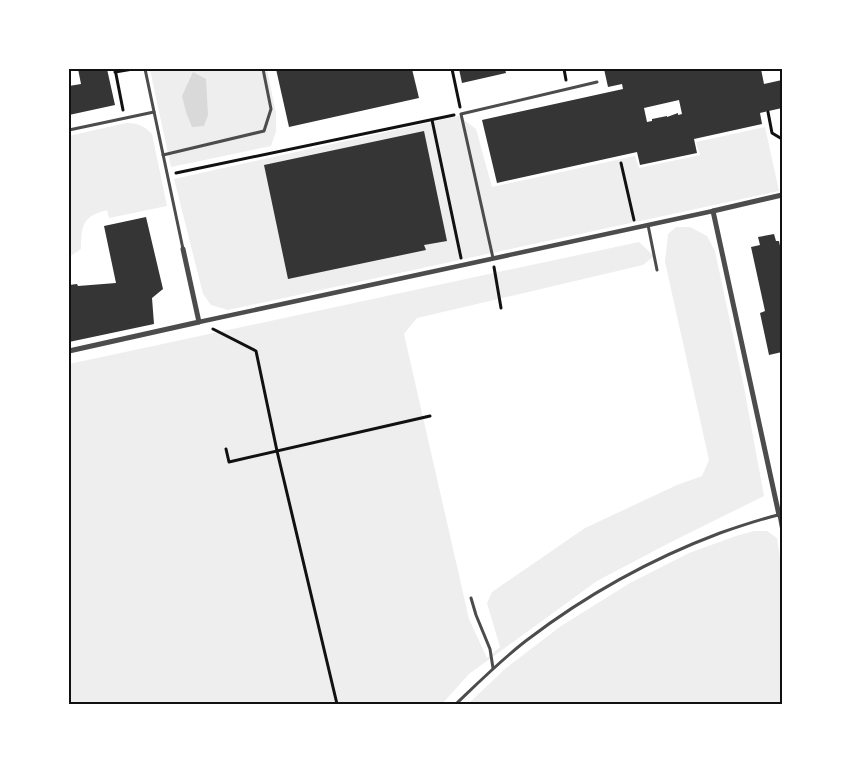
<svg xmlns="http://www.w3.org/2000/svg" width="851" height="773" viewBox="0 0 851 773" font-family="'Crimson Pro',serif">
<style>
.green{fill:#eee}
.water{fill:#d9d9d9}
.building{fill:#353535;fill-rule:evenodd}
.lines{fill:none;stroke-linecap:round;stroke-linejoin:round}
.path{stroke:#111;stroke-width:3}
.service{stroke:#4c4c4c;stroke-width:3}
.pedestrian{stroke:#4c4c4c;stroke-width:4.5}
.minor{stroke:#4c4c4c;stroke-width:5}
.neatline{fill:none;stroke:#111;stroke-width:2}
</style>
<rect width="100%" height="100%" fill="#fff"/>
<!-- green -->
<g class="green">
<path d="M155 69H267L276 114V131L271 146 171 167 150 70Z"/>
<path d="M459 116 476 129 492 187 635 156 639 168 700 155 696 142 765 127 779 191 228 310 211 305 203 294 174 179Z"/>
<path d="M126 123C137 123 145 126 152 134L167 206 109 218 107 210C83 216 81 225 81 249L69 257V136Z"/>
<path d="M676 227H690L707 236 715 251 744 387 764 496 671 542 597 581 469 674 442 704H69V364L639 242 654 256 643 265 417 318 404 334 469 619 487 658 500 647 487 603 492 592 585 528 677 485 702 476 709 460 665 262 668 234Z"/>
<path d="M754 531H767L777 538 782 571V704H468L506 668 561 626 630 583 689 553 736 536Z"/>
</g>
<!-- water -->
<path class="water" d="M193 72 206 79 208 115 204 126 192 127 186 112 182 96Z"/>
<!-- building -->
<g class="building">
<path d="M78 69H107L115 105 69 115V86L81 84Z"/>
<path d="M276 69H412L419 98 289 127Z"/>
<path d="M459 69H505L506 73 462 83Z"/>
<path d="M604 69H761L764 84 782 80V108L760 113 762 124 694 139 697 153 640 165 637 152 497 183 482 120 623 89 622 84 608 87ZM679 100 682 114 678 115V113L667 117V116L652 119V121L647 122 644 108Z"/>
<path d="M424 131 447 241 424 245 426 250 288 279 264 165Z"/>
<path d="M146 217 163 289 152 298 154 324 69 342V285L77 284 78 286 116 283 104 226Z"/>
<path d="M774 234 776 241H779L782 256V352L769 355 760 313 765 311 751 247 760 245 758 237Z"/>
</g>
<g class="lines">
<!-- path -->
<g class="path">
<path d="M115 69 123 110"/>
<path d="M452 69 460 107"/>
<path d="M564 69 566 80"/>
<path d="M115 72 133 69"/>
<path d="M768 112 772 133 782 139"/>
<path d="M432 120 461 258"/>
<path d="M621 163 634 220"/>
<path d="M176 173 454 115"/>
<path d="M494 267 501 308"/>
<path d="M213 329 256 351 277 451 337 704"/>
<path d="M226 449 229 462 430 416"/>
</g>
<!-- service -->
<g class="service">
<path d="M145 69 183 249"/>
<path d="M69 130 154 112"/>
<path d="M163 155 264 131 271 109 263 69"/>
<path d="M648 225 657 270"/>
<path d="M493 258 461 114 597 82"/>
<path d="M779 515 782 531"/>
<path d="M471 598 476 615 490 649 493 668"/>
<path d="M456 704C479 682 502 659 527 640 586 595 651 559 720 533 740 526 761 519 782 514"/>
</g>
<!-- pedestrian -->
<path class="pedestrian" d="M199 322 713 211"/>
<!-- minor -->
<g class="minor">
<path d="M69 351 199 322 183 249"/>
<path d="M779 515 713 211 782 195"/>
</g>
</g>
<!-- border -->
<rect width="851" height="773" fill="none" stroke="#ffffff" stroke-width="140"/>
<rect x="70" y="70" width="711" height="633" class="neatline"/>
</svg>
